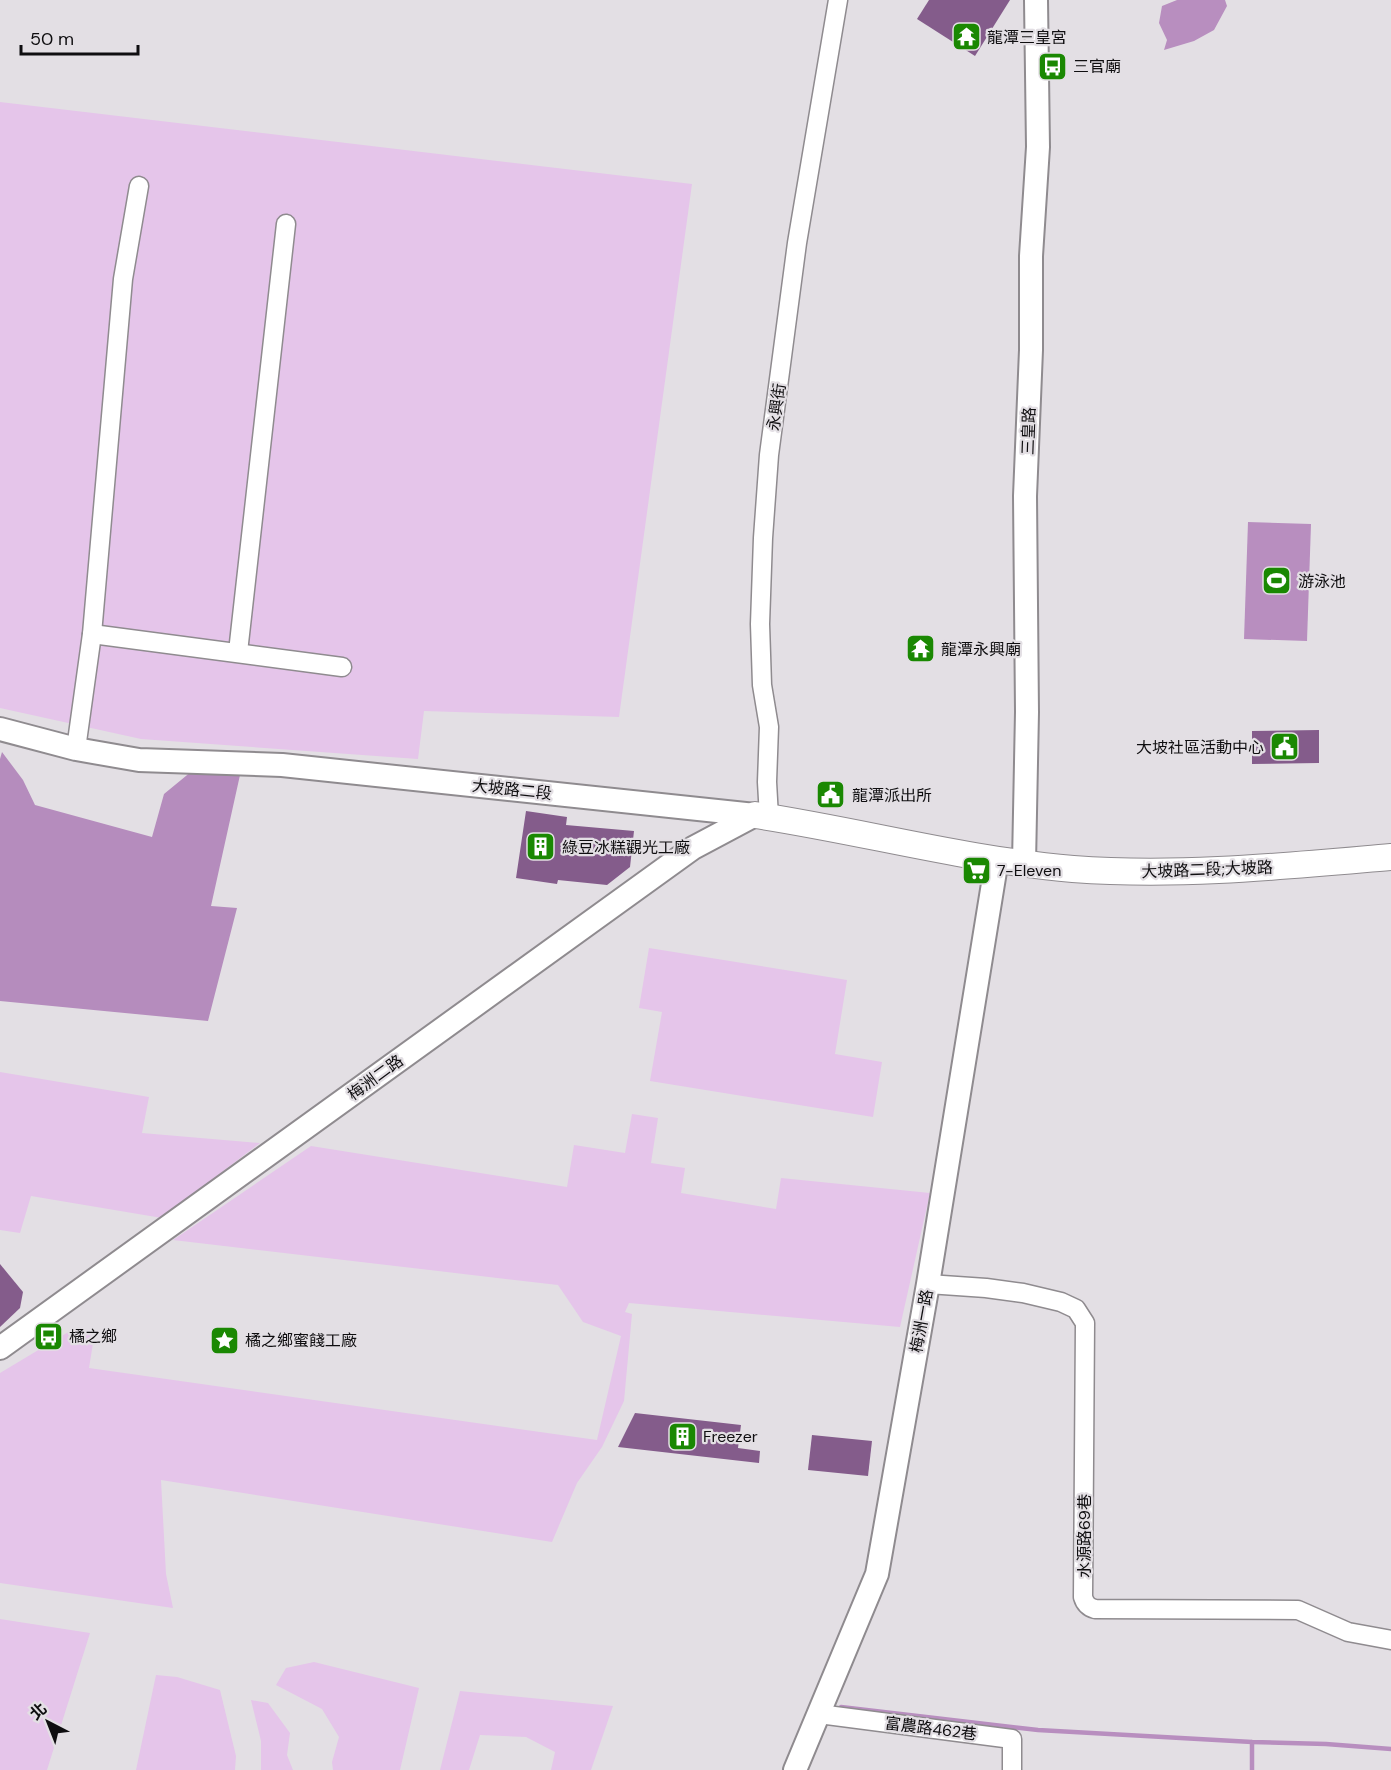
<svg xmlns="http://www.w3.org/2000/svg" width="1391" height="1770" viewBox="0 0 1391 1770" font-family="'DM Sans','Noto Sans TC',sans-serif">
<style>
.green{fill:#e5c5ea}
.forest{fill:#b58cbd}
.water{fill:#b88ebf}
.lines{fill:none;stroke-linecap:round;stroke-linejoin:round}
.stream{stroke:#b88ebf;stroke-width:4.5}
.building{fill:#845c8b}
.minor-casing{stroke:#8f8b8f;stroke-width:21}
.tertiary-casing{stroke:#8f8b8f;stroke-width:26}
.secondary-casing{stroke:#8f8b8f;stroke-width:28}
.minor{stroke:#fff;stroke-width:18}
.tertiary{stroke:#fff;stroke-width:22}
.secondary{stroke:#fff;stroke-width:26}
.labels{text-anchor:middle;stroke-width:4.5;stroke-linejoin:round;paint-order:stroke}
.poi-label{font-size:16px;fill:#0f0e10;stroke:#e3dfe4;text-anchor:start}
.street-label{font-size:16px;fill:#0f0e10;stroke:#e3dfe4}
</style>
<rect width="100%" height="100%" fill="#e3dfe4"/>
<!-- green -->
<g class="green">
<path d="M0 102 692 184 619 717 424 711 418 759 141 739 0 708Z"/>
<path d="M649 948 847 980 835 1054 882 1062 873 1117 650 1081 662 1012 639 1008Z"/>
<path d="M0 1072 149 1097 142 1133 260 1143 162 1218 31 1196 20 1233 0 1230Z"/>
<path d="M632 1114 658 1118 651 1163 685 1168 681 1193 776 1209 781 1178 930 1193 900 1327 629 1303 625 1312 632 1314 624 1401 602 1447 577 1483 552 1542 161 1480 166 1574 173 1608 0 1583V1373L75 1328 94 1337 89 1368 597 1440 621 1336 583 1322 558 1285 173 1240 311 1146 567 1187 574 1145 625 1153Z"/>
<path d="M0 1619 90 1633 47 1770H0Z"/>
<path d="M314 1662 419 1688 400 1770H333L332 1762 339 1737 322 1709 276 1685 286 1668Z"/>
<path d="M156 1675 177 1677 220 1690 236 1756 235 1770H136Z"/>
<path d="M460 1691 613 1706 591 1770H551L555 1752 526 1737 480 1735 469 1770H440Z"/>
<path d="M251 1700 268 1703 290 1733 287 1755 293 1770H261V1741Z"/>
</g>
<!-- forest -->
<path class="forest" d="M2 752 23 780 35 805 152 837 164 794 192 771 240 775 211 906 237 908 208 1021 0 1001V759Z"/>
<!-- water -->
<g class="water">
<path d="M1177 0H1225L1227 6 1214 30 1194 41 1164 50 1167 40 1159 23 1162 6Z"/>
<path d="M1248 522 1311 524 1307 641 1244 639Z"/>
</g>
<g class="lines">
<!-- stream -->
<g class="stream">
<path d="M841 1707 1038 1730 1252 1742 1326 1744 1391 1749"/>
<path d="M1252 1742V1770"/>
</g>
</g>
<!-- building -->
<g class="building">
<path d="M929 0H1010L975 56 917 19Z"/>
<path d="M1319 730V763L1252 764V731Z"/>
<path d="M526 811 567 817 566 825 634 831 630 867 607 885 558 880 557 884 516 878Z"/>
<path d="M0 1264 23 1292 20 1308 0 1327Z"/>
<path d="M635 1413 741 1425 738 1448 760 1451 759 1463 618 1447Z"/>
<path d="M812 1435 872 1441 868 1476 808 1470Z"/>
</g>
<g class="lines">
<defs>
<g id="minor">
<path d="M92 634 342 667"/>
<path d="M238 652 286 224"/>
<path d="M76 749 92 634 123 279 139 186"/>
<path d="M769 817 767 782 769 727 762 685 760 624 763 538 769 455 797 243 838 0"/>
<path d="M928 1284 986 1288 1023 1293 1061 1302 1076 1309 1085 1323 1083 1597C1085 1604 1088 1607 1095 1609L1298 1610 1348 1632 1391 1640"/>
<path d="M819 1714 1012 1739V1770"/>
</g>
<g id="tertiary">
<path d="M0 729 76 749 139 760 282 765 755 815"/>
<path d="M1024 863 1027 712 1025 496 1031 350V256L1038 147 1036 0"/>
<path d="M0 1348 693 848 755 815"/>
<path d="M795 1770 877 1574 928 1284 997 859"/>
</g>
<path id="secondary" d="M755 815C861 831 966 860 1073 869 1179 877 1286 866 1391 857"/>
</defs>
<!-- minor casing -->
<use href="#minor" class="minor-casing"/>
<!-- tertiary casing -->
<use href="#tertiary" class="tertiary-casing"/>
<!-- secondary casing -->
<use href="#secondary" class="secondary-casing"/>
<!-- minor -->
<use href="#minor" class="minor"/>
<!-- tertiary -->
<use href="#tertiary" class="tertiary"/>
<!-- secondary -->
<use href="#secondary" class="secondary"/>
</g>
<!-- icons -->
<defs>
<symbol id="temple-square" viewBox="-11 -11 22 22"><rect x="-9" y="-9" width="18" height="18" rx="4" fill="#1a8802" stroke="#e3dfe4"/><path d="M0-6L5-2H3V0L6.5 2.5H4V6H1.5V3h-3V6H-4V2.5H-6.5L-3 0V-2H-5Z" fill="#fff"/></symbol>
<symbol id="bus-square" viewBox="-11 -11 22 22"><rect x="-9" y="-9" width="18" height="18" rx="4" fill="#1a8802" stroke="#e3dfe4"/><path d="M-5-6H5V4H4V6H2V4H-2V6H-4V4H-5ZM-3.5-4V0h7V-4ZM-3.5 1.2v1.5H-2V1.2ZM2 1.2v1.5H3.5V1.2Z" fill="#fff"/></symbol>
<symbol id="stadium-square" viewBox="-11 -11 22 22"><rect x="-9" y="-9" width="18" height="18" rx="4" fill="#1a8802" stroke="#e3dfe4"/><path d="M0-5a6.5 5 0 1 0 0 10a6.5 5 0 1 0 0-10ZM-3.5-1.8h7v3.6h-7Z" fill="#fff"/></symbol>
<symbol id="civic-square" viewBox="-11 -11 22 22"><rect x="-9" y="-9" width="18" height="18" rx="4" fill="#1a8802" stroke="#e3dfe4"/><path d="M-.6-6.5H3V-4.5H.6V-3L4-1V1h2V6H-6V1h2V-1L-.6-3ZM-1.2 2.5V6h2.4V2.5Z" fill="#fff"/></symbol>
<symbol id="building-square" viewBox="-11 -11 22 22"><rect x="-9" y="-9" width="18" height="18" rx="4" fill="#1a8802" stroke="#e3dfe4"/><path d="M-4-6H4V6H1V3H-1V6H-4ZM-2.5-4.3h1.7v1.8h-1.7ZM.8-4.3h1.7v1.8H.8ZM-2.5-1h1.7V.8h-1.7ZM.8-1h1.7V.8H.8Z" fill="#fff"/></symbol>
<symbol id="supermarket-square" viewBox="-11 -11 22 22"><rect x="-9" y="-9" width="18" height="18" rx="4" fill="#1a8802" stroke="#e3dfe4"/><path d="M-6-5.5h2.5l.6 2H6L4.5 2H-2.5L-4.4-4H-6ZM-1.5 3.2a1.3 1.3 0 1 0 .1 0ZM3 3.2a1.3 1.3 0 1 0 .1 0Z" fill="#fff"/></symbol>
<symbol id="sight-square" viewBox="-11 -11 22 22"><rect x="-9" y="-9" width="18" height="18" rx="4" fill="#1a8802" stroke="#e3dfe4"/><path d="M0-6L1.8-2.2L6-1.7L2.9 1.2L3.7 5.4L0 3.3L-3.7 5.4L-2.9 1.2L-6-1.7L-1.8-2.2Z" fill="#fff"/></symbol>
</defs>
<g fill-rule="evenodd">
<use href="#temple-square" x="950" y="20" width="33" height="33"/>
<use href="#bus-square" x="1036" y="50" width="33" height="33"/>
<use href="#stadium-square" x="1260" y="564" width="33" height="33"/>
<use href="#temple-square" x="904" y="632" width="33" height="33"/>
<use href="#civic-square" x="1268" y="730" width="33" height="33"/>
<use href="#civic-square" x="814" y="778" width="33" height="33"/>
<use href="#building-square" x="524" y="830" width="33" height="33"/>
<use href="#supermarket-square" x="960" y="854" width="33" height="33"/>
<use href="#bus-square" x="32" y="1320" width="33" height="33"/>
<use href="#sight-square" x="208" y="1324" width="33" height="33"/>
<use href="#building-square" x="666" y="1420" width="33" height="33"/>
</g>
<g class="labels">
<!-- poi labels -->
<g class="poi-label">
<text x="987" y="43">龍潭三皇宮</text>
<text x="1073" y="72">三官廟</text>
<text x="1298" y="587">游泳池</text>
<text x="941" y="655">龍潭永興廟</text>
<text x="1264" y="753" text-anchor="end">大坡社區活動中心</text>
<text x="852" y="801">龍潭派出所</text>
<text x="562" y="853">綠豆冰糕觀光工廠</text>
<text x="997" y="876">7-Eleven</text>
<text x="69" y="1342">橘之鄉</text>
<text x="245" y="1346">橘之鄉蜜餞工廠</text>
<text x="703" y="1442">Freezer</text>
</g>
<!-- street labels -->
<g class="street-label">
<text transform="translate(776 407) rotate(-82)" y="6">永興街</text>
<text transform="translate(1028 431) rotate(-88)" y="6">三皇路</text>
<text transform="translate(512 789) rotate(6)" y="6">大坡路二段</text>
<text transform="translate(1207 869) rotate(-2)" y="6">大坡路二段;大坡路</text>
<text transform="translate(375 1077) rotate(-36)" y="6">梅洲二路</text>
<text transform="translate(921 1321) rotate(-80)" y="6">梅洲一路</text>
<text transform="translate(1084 1536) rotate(-90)" y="6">水源路69巷</text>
<text transform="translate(931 1728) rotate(7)" y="6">富農路462巷</text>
</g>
</g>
<!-- north arrow -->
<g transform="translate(48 1722) rotate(318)" stroke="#e3dfe4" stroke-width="4.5" paint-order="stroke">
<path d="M0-4.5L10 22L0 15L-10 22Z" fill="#0f0e10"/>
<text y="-9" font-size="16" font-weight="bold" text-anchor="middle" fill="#0f0e10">北</text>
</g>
<!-- scale -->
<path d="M21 45v9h117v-9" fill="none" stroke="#0f0e10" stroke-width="3"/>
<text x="30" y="45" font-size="18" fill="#0f0e10" stroke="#e3dfe4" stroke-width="4.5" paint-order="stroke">50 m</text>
</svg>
